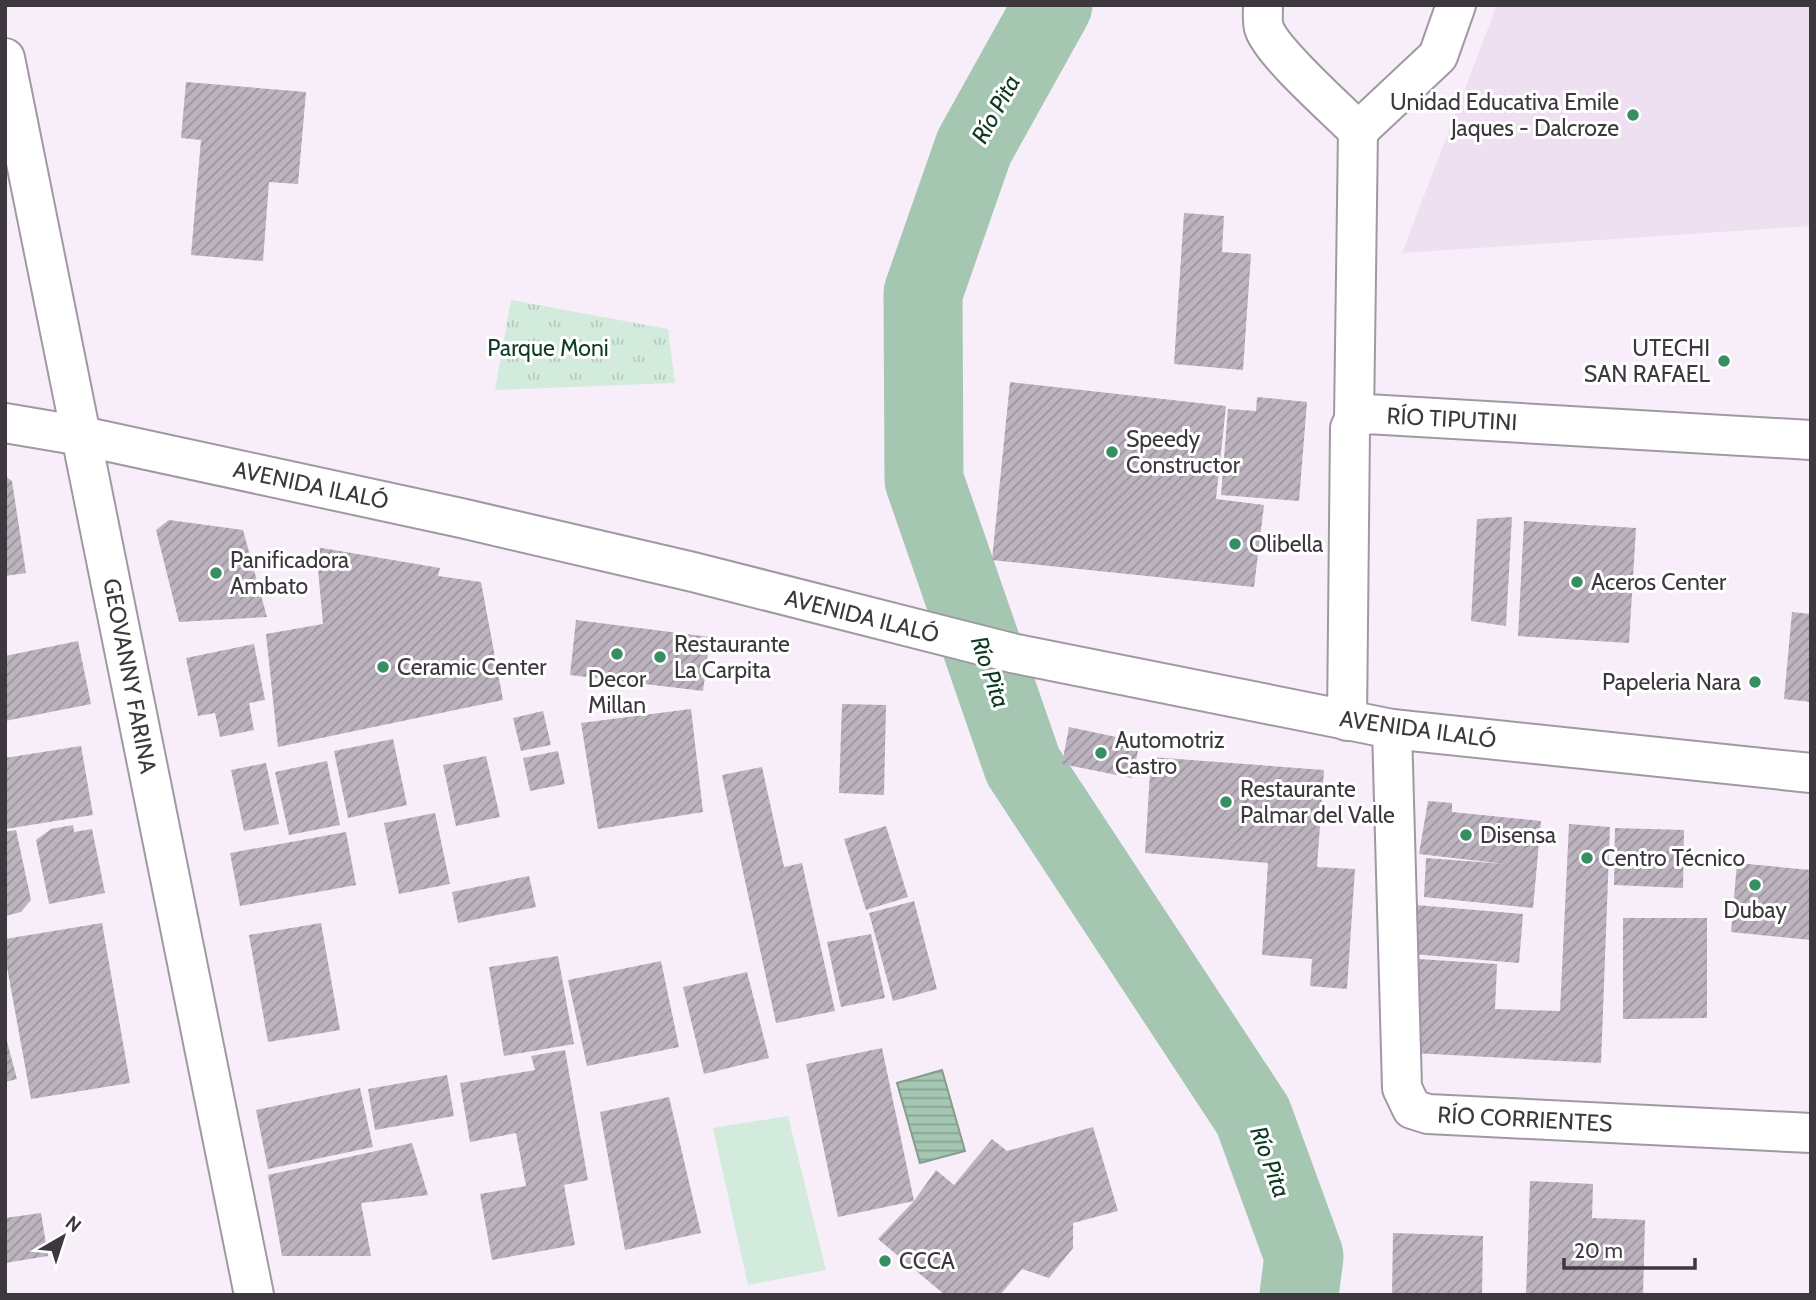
<svg xmlns="http://www.w3.org/2000/svg" width="1816" height="1300" viewBox="0 0 1816 1300" font-family="Cabin,sans-serif">
<style>
.built{fill:#eedff1}
.park{fill:url(#park-tufts)}
.pitch{fill:#d3ebdc}
.water{fill:url(#water-rules);stroke:#869c8f;stroke-width:2}
.lines{fill:none;stroke-linecap:round;stroke-linejoin:round}
.river{stroke:#a5c7b2;stroke-width:79}
.building{fill:url(#building-hatch)}
.minor-casing{stroke:#a098a2;stroke-width:42}
.major-casing{stroke:#a098a2;stroke-width:42}
.minor{stroke:#fff;stroke-width:38}
.major{stroke:#fff;stroke-width:38}
.poi-dot{fill:#378e62;stroke:#fff;stroke-width:2.5}
.labels{text-anchor:middle;stroke-width:6;stroke-linejoin:round;paint-order:stroke}
.poi-label{font-size:23px;fill:#3c383d;stroke:#fff;text-anchor:start}
.park-label{font-size:23px;fill:#103b26;stroke:#fff}
.street-label{font-size:23px;fill:#3c383d;stroke:#fff}
.water-label{font-size:24px;font-style:italic;fill:#0e3a24;stroke:#fff}
</style>
<defs>
<pattern id="park-tufts" width="24" height="20" patternUnits="userSpaceOnUse" patternTransform="scale(1.75)"><rect width="24" height="20" fill="#d3ebdc"/><path d="M3 7l-1-3M5 7V3M7 7l1-3M15 17l-1-3M17 17v-4M19 17l1-3" fill="none" stroke="#b6cabe"/></pattern>
<pattern id="water-rules" width="6" height="5" patternUnits="userSpaceOnUse" patternTransform="scale(1.75)"><rect width="6" height="5" fill="#a5c7b2"/><path d="M0 2.5h6" fill="none" stroke="#88a392"/></pattern>
<pattern id="building-hatch" width="6" height="6" patternUnits="userSpaceOnUse" patternTransform="scale(1.75)"><rect width="6" height="6" fill="#bcb3be"/><path d="M-1 1l2-2M0 6l6-6M5 7l2-2" fill="none" stroke="#9a939c"/></pattern>
</defs>
<rect width="100%" height="100%" fill="#f7eefa"/>
<!-- built -->
<path class="built" d="M1497 5H1811V226L1402 253Z"/>
<!-- park -->
<path class="park" d="M511 300 668 329 675 383 495 390Z"/>
<!-- pitch -->
<path class="pitch" d="M788 1116 826 1270 748 1285 713 1128Z"/>
<!-- water -->
<path class="water" d="M942 1070 965 1151 920 1163 897 1083Z"/>
<g class="lines">
<!-- river -->
<path class="river" d="M1053 5 974 147 923 293 924 480 1023 766 1253 1116 1304 1256 1299 1295"/>
</g>
<!-- building -->
<g class="building">
<path d="M186 82 306 92 298 184 269 182 263 261 191 255 201 140 181 138Z"/>
<path d="M1184 213 1224 216 1222 252 1251 254 1243 370 1174 364Z"/>
<path d="M1010 382 1226 406 1216 499 1264 505 1254 587 992 560Z"/>
<path d="M1257 397 1307 402 1299 501 1221 495 1228 409 1256 411Z"/>
<path d="M5 476 12 481 26 573 5 576Z"/>
<path d="M1512 517 1506 626 1471 621 1477 519Z"/>
<path d="M169 520 243 530 267 617 179 622 156 530Z"/>
<path d="M1524 521 1636 528 1629 643 1518 636Z"/>
<path d="M316 547 440 568 438 576 481 582 503 700 278 747 266 634 323 624Z"/>
<path d="M1792 612 1811 614V702L1784 699Z"/>
<path d="M576 620 710 637 703 691 570 675Z"/>
<path d="M78 641 91 704 5 721V656Z"/>
<path d="M254 644 265 700 249 703 254 730 220 737 215 713 198 716 186 658Z"/>
<path d="M842 704 886 705 884 795 839 793Z"/>
<path d="M691 709 703 812 598 829 581 723Z"/>
<path d="M543 711 551 745 521 751 513 718Z"/>
<path d="M1069 727 1140 742 1132 778 1062 764Z"/>
<path d="M393 739 407 805 348 818 334 751Z"/>
<path d="M81 746 93 815 5 829V758Z"/>
<path d="M558 751 565 784 530 791 523 758Z"/>
<path d="M486 756 500 817 456 826 443 765Z"/>
<path d="M1151 757 1324 770 1317 867 1355 869 1347 989 1310 986 1312 959 1262 955 1268 863 1145 853Z"/>
<path d="M327 761 340 825 289 835 275 772Z"/>
<path d="M266 763 279 824 244 831 231 770Z"/>
<path d="M762 767 784 867 802 863 835 1011 776 1023 722 775Z"/>
<path d="M1428 801 1452 803V812L1541 821 1533 908 1424 897 1426 858 1505 864 1419 854Z"/>
<path d="M435 813 450 884 399 894 384 823Z"/>
<path d="M1569 824 1610 827 1601 1063 1413 1053 1418 959 1497 964 1495 1009 1560 1011Z"/>
<path d="M73 825 74 832 92 829 105 893 49 904 36 840 51 829Z"/>
<path d="M886 826 908 897 866 910 844 839Z"/>
<path d="M1615 828 1684 830 1683 888 1614 885Z"/>
<path d="M16 830 31 900 21 912 5 916V832Z"/>
<path d="M346 832 356 885 240 906 230 853Z"/>
<path d="M1737 863 1811 870V940L1731 932Z"/>
<path d="M529 876 536 907 458 923 452 892Z"/>
<path d="M914 901 937 989 893 1001 869 913Z"/>
<path d="M1416 905 1523 914 1519 963 1412 954Z"/>
<path d="M1623 918H1707V1018L1623 1019Z"/>
<path d="M102 923 130 1083 31 1099 5 956V939Z"/>
<path d="M321 923 340 1030 268 1042 249 935Z"/>
<path d="M871 934 885 998 841 1007 827 942Z"/>
<path d="M558 956 574 1044 504 1056 489 967Z"/>
<path d="M661 961 679 1047 587 1066 568 980Z"/>
<path d="M747 972 769 1058 704 1074 683 987Z"/>
<path d="M5 1034 17 1079 5 1082Z"/>
<path d="M882 1048 914 1201 936 1170 954 1185 992 1139 1007 1151 1093 1127 1118 1211 1073 1223V1248L1049 1278 1022 1269 1000 1295H945L878 1239 914 1201 838 1217 806 1064Z"/>
<path d="M565 1050 588 1180 564 1185 575 1245 492 1260 480 1194 526 1186 516 1133 470 1142 460 1083 535 1070 531 1056Z"/>
<path d="M447 1075 454 1116 375 1130 368 1089Z"/>
<path d="M360 1088 373 1147 268 1169 256 1110Z"/>
<path d="M669 1097 701 1233 625 1250 600 1112Z"/>
<path d="M412 1143 428 1195 361 1203 371 1256H282L268 1175Z"/>
<path d="M1530 1181 1593 1184 1592 1218 1645 1220 1643 1295H1526Z"/>
<path d="M41 1213 48 1256 5 1263V1218Z"/>
<path d="M1393 1233 1483 1236 1482 1295H1392Z"/>
</g>
<g class="lines">
<defs>
<g id="minor">
<path d="M1263 5C1263 12 1262 21 1264 28 1272 53 1337 109 1358 131L1354 420"/>
<path d="M5 58 254 1295"/>
<path d="M1358 131 1438 56 1456 5"/>
<path d="M1347 721 1350 428 1354 420 1367 414 1811 440"/>
<path d="M1392 729 1402 1088 1412 1109 1428 1114 1811 1133"/>
</g>
<path id="major" d="M5 423 82 436 461 518 693 572 1012 653 1392 729 1811 773"/>
</defs>
<!-- minor casing -->
<use href="#minor" class="minor-casing"/>
<!-- major casing -->
<use href="#major" class="major-casing"/>
<!-- minor -->
<use href="#minor" class="minor"/>
<!-- major -->
<use href="#major" class="major"/>
</g>
<!-- markers -->
<g class="poi-dot">
<circle cx="1633" cy="115" r="7"/>
<circle cx="1724" cy="361" r="7"/>
<circle cx="1112" cy="452" r="7"/>
<circle cx="1235" cy="544" r="7"/>
<circle cx="216" cy="573" r="7"/>
<circle cx="1577" cy="582" r="7"/>
<circle cx="617" cy="654" r="7"/>
<circle cx="660" cy="657" r="7"/>
<circle cx="383" cy="667" r="7"/>
<circle cx="1755" cy="682" r="7"/>
<circle cx="1101" cy="753" r="7"/>
<circle cx="1226" cy="802" r="7"/>
<circle cx="1466" cy="835" r="7"/>
<circle cx="1587" cy="858" r="7"/>
<circle cx="1755" cy="885" r="7"/>
<circle cx="885" cy="1261" r="7"/>
</g>
<g class="labels">
<!-- poi labels -->
<g class="poi-label">
<text x="1619" y="110" text-anchor="end">Unidad Educativa Emile<tspan x="1619" dy="26">Jaques - Dalcroze</tspan></text>
<text x="1710" y="356" text-anchor="end">UTECHI<tspan x="1710" dy="26">SAN RAFAEL</tspan></text>
<text x="1126" y="447">Speedy<tspan x="1126" dy="26">Constructor</tspan></text>
<text x="1249" y="552">Olibella</text>
<text x="230" y="568">Panificadora<tspan x="230" dy="26">Ambato</tspan></text>
<text x="1591" y="590">Aceros Center</text>
<text x="674" y="652">Restaurante<tspan x="674" dy="26">La Carpita</tspan></text>
<text x="397" y="675">Ceramic Center</text>
<text x="617" y="687" text-anchor="middle">Decor<tspan x="617" dy="26">Millan</tspan></text>
<text x="1741" y="690" text-anchor="end">Papeleria Nara</text>
<text x="1115" y="748">Automotriz<tspan x="1115" dy="26">Castro</tspan></text>
<text x="1240" y="797">Restaurante<tspan x="1240" dy="26">Palmar del Valle</tspan></text>
<text x="1480" y="843">Disensa</text>
<text x="1601" y="866">Centro Técnico</text>
<text x="1755" y="918" text-anchor="middle">Dubay</text>
<text x="899" y="1269">CCCA</text>
</g>
<!-- park labels -->
<g class="park-label">
<text x="548" y="356">Parque Moni</text>
</g>
<!-- street labels -->
<g class="street-label">
<text transform="translate(1452 419) rotate(3)" y="8">RÍO TIPUTINI</text>
<text transform="translate(311 485) rotate(12)" y="8">AVENIDA ILALÓ</text>
<text transform="translate(862 616) rotate(14)" y="8">AVENIDA ILALÓ</text>
<text transform="translate(130 676) rotate(79)" y="8">GEOVANNY FARINA</text>
<text transform="translate(1418 729) rotate(8)" y="8">AVENIDA ILALÓ</text>
<text transform="translate(1525 1119) rotate(3)" y="8">RÍO CORRIENTES</text>
</g>
<!-- water labels -->
<g class="water-label">
<text transform="translate(996 109) rotate(-61)" y="8">Río Pita</text>
<text transform="translate(990 672) rotate(71)" y="8">Río Pita</text>
<text transform="translate(1270 1162) rotate(70)" y="8">Río Pita</text>
</g>
</g>
<!-- border -->
<rect width="1816" height="1300" fill="none" stroke="#3c383d" stroke-width="14"/>
<!-- north arrow -->
<g transform="translate(63 1237) rotate(39)" stroke="#ffffff" stroke-width="5" paint-order="stroke">
<path d="M0-5L12 26L0 18L-12 26Z" fill="#3c383d"/>
<text y="-10" font-size="19" font-weight="bold" text-anchor="middle" fill="#3c383d">N</text>
</g>
<!-- scale -->
<path d="M1564 1258v10h131v-10" fill="none" stroke="#3c383d" stroke-width="3.5"/>
<text x="1574" y="1258" font-size="21" fill="#3c383d" stroke="#ffffff" stroke-width="5" paint-order="stroke">20 m</text>
</svg>
